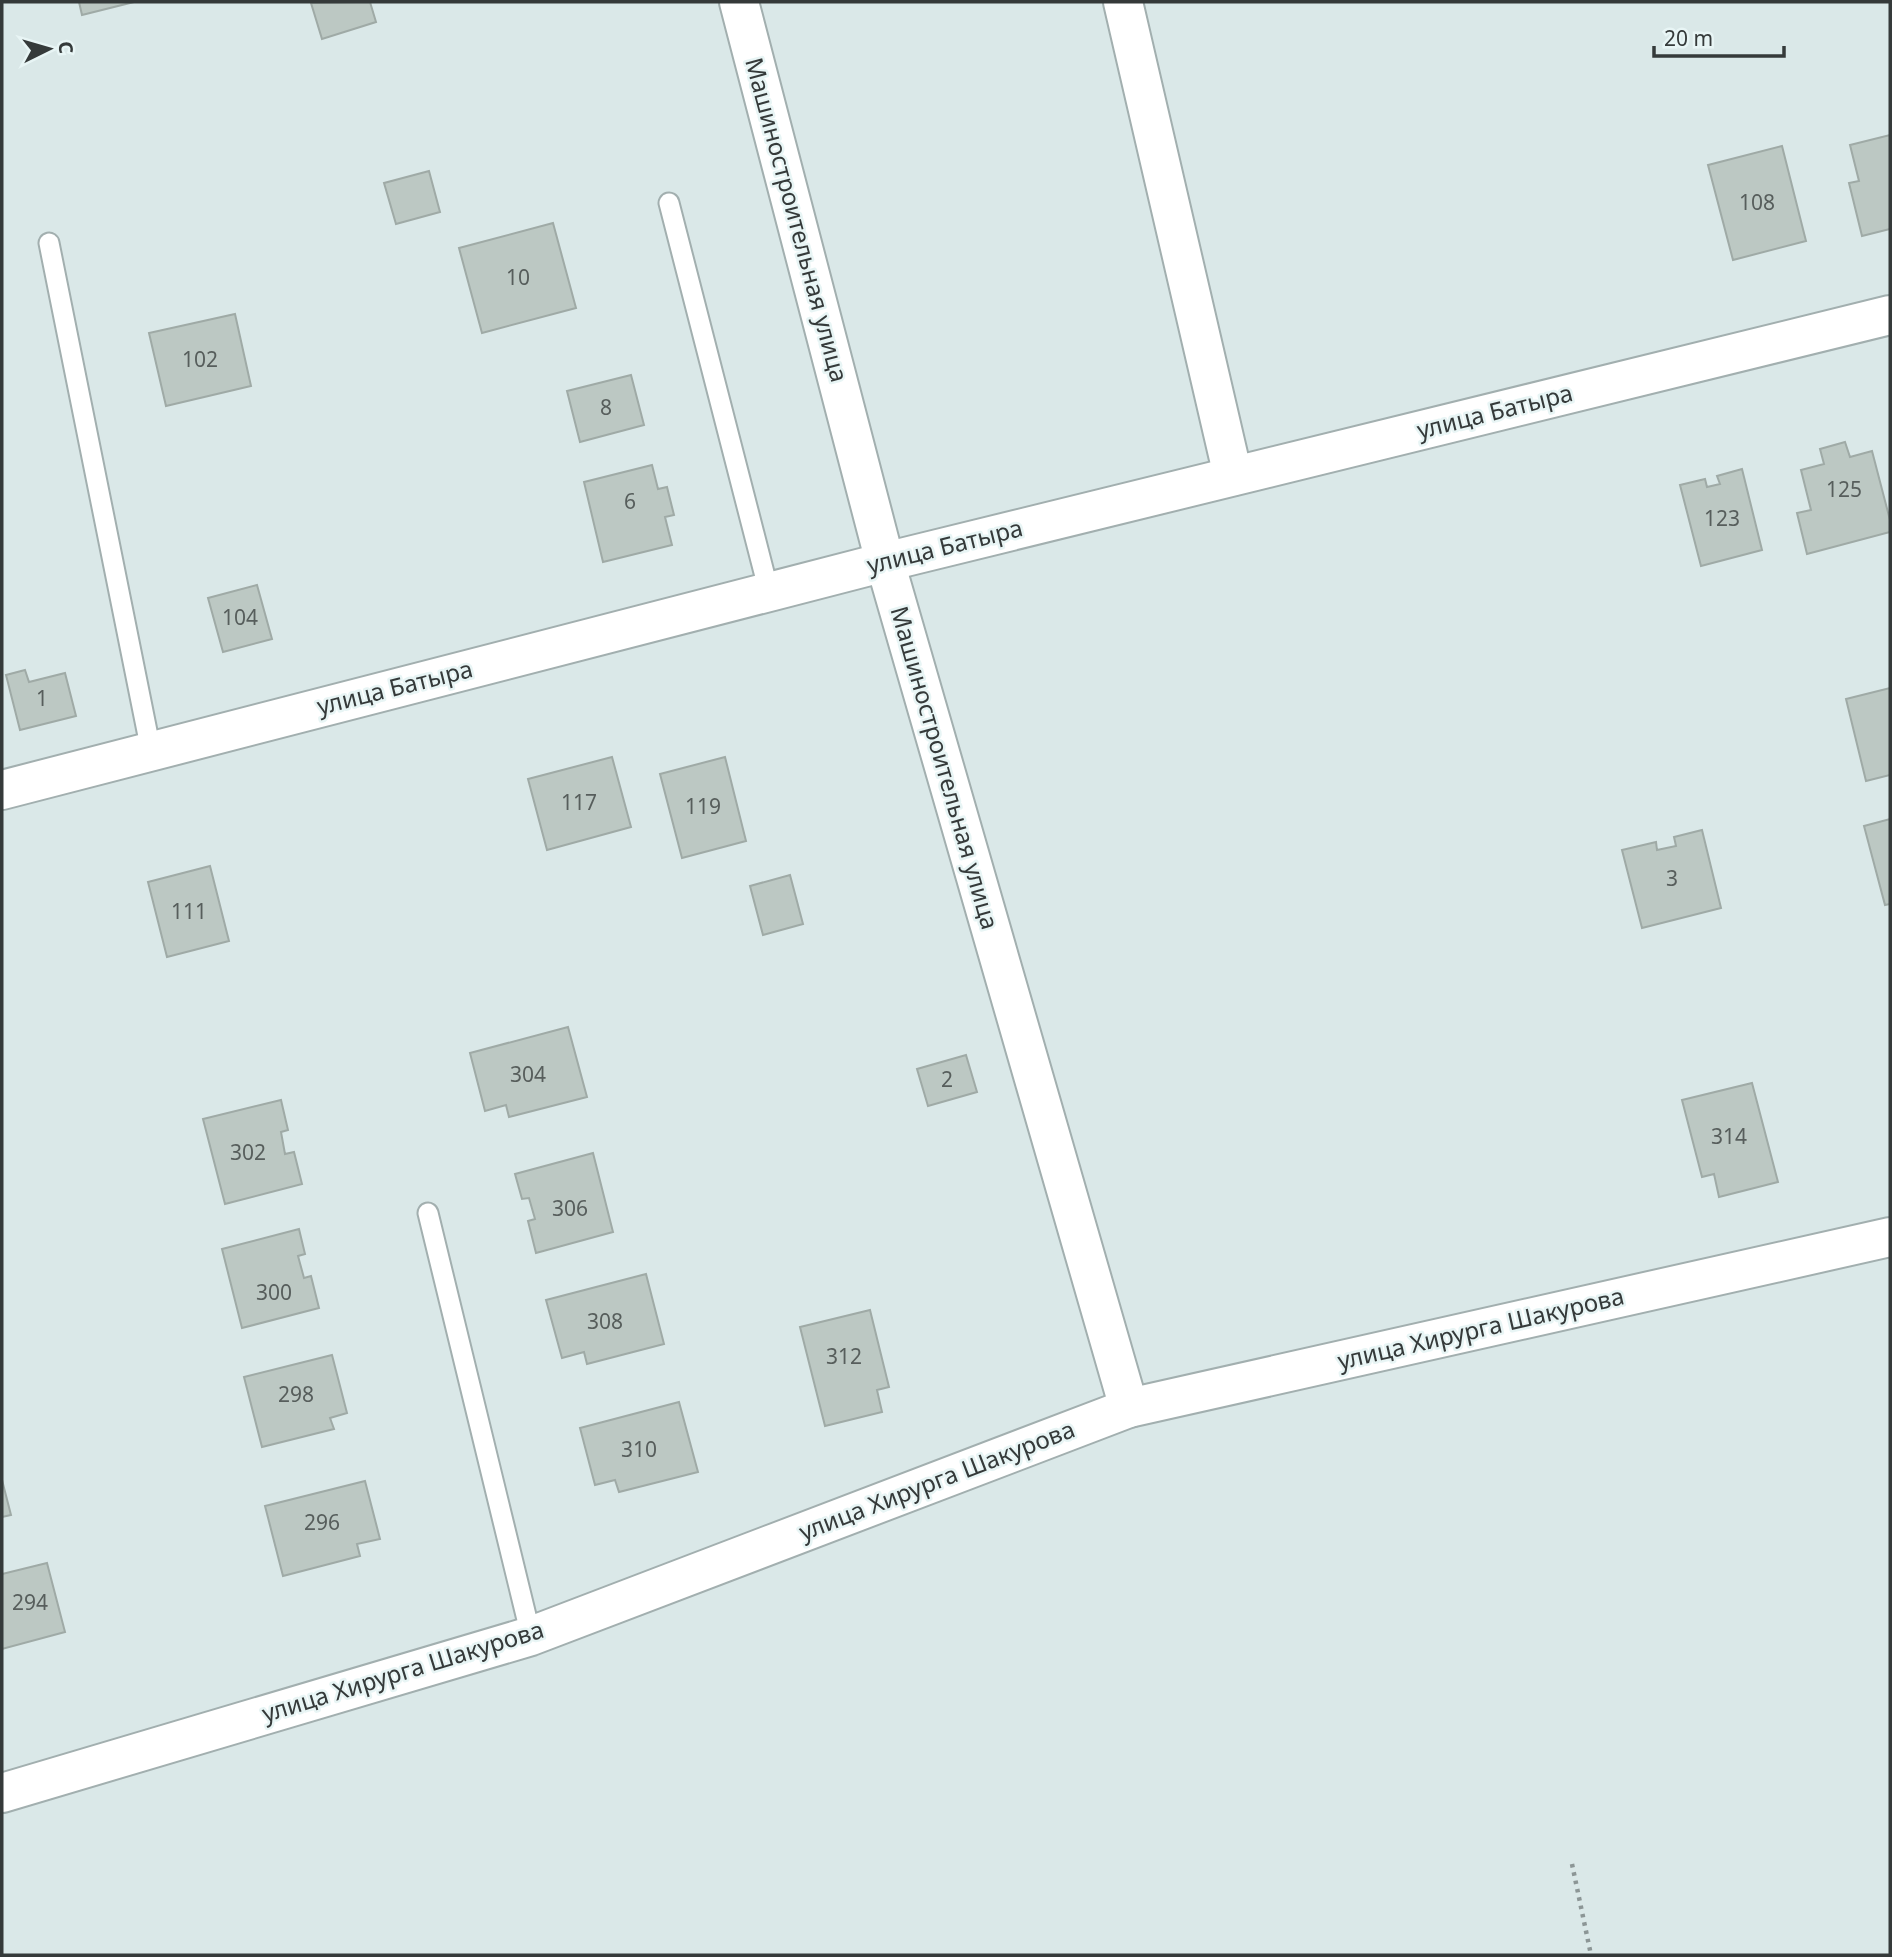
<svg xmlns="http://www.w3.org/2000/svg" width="1892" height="1957" viewBox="0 0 1892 1957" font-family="'Noto Sans',sans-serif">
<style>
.building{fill:#bcc8c3;stroke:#9faaa6;stroke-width:2}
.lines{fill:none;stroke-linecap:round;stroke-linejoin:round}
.service-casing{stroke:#a2afaf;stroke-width:23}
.minor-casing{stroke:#a2afaf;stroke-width:42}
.path{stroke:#8c9696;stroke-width:4.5;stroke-dasharray:3.5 5;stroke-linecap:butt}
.service{stroke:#fff;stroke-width:19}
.minor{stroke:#fff;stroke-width:38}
.labels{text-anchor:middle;stroke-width:5;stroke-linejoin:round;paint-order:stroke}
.number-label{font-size:21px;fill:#575e5c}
.street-label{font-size:24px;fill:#353a3a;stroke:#e8f5f5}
</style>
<rect width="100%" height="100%" fill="#dae8e8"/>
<!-- building -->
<g class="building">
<path d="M79 2H134L82 15Z"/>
<path d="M370 2 376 22 322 39 311 3Z"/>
<path d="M1890 135V229L1862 236 1849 183 1859 181 1850 145Z"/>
<path d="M1782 146 1806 241 1733 260 1708 165Z"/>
<path d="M429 171 440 212 396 224 384 183Z"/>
<path d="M553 223 576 308 482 333 459 248Z"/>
<path d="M235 314 251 386 166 406 149 333Z"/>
<path d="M631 375 644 425 580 442 567 391Z"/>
<path d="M1845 442 1850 457 1872 451 1890 520V532L1807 554 1797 513 1811 510 1801 470 1824 464 1820 449Z"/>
<path d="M652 465 658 489 667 487 674 515 665 517 672 545 603 562 584 482Z"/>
<path d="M1742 469 1762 550 1701 566 1680 485 1705 479 1707 487 1720 484 1717 476Z"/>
<path d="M257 585 272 639 223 652 208 598Z"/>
<path d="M25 670 29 682 65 673 76 716 20 730 6 675Z"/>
<path d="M1890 688V775L1866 781 1846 699Z"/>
<path d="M612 757 631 827 547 850 528 779Z"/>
<path d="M725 757 746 841 682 858 660 774Z"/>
<path d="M1890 819V904L1885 905 1864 826Z"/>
<path d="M1702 830 1721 908 1642 928 1622 850 1656 842 1657 850 1676 846 1674 837Z"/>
<path d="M210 866 229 941 167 957 148 882Z"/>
<path d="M790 875 803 924 763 935 750 886Z"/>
<path d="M568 1027 587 1097 509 1117 506 1105 485 1111 470 1053Z"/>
<path d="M966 1055 977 1092 928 1106 917 1069Z"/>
<path d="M1752 1083 1778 1182 1719 1197 1714 1174 1702 1177 1682 1100Z"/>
<path d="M281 1100 288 1130 281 1132 285 1154 294 1152 302 1184 225 1204 203 1119Z"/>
<path d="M593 1153 613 1232 536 1253 528 1221 535 1219 529 1198 522 1199 515 1174Z"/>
<path d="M299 1229 305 1254 298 1256 304 1278 311 1276 319 1308 242 1328 222 1249Z"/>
<path d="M646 1274 664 1344 587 1364 584 1352 562 1358 546 1300Z"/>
<path d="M870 1310 889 1387 877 1390 882 1412 825 1426 800 1327Z"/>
<path d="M332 1355 347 1413 330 1418 334 1429 262 1447 244 1377Z"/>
<path d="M679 1402 698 1472 619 1492 615 1480 595 1485 580 1428Z"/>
<path d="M2 1480 11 1515 2 1517Z"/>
<path d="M365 1481 380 1539 357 1544 360 1556 283 1576 265 1506Z"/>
<path d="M47 1563 65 1632 2 1649V1574Z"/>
</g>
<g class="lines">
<defs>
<g id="service">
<path d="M669 203 769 592"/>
<path d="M49 243 151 751"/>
<path d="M428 1213 531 1636"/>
</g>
<g id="minor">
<path d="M739 2 885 562 1129 1408"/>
<path d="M1123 2 1233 476"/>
<path d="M2 790 885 562 1890 315"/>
<path d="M2 1793 531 1636 1129 1408 1890 1237"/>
</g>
</defs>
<!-- service casing -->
<use href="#service" class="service-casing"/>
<!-- minor casing -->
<use href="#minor" class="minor-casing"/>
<!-- path -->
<path class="path" d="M1572 1864 1591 1955"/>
<!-- service -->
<use href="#service" class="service"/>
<!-- minor -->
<use href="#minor" class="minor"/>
</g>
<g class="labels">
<!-- number labels -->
<g class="number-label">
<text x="1757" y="210">108</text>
<text x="518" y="285">10</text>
<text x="200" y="367">102</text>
<text x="606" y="415">8</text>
<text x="1844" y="497">125</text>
<text x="630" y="509">6</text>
<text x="1722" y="526">123</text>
<text x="240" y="625">104</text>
<text x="42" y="706">1</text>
<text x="579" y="810">117</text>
<text x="703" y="814">119</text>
<text x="1672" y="886">3</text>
<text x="189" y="919">111</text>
<text x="528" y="1082">304</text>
<text x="947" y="1087">2</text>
<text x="1729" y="1144">314</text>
<text x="248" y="1160">302</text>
<text x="570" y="1216">306</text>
<text x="274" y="1300">300</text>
<text x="605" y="1329">308</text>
<text x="844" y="1364">312</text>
<text x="296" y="1402">298</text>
<text x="639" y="1457">310</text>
<text x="322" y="1530">296</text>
<text x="30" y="1610">294</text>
</g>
<!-- street labels -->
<g class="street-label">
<text transform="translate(796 220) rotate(75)" y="8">Машиностроительная улица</text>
<text transform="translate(1495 412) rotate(-14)" y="8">улица Батыра</text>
<text transform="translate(945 547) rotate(-14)" y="8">улица Батыра</text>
<text transform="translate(395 688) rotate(-14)" y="8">улица Батыра</text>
<text transform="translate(944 768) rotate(74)" y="8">Машиностроительная улица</text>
<text transform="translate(1481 1329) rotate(-13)" y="8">улица Хирурга Шакурова</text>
<text transform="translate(937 1481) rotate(-21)" y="8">улица Хирурга Шакурова</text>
<text transform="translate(403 1672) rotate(-17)" y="8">улица Хирурга Шакурова</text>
</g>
</g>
<!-- border -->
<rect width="1892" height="1957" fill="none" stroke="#353a3a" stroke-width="7"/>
<!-- north arrow -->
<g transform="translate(49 49) rotate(85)" stroke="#e8f5f5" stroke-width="5" paint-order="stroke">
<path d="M0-5L12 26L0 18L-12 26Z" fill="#353a3a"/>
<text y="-10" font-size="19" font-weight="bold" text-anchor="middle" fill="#353a3a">С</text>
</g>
<!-- scale -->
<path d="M1654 46v10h130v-10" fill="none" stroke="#353a3a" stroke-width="3.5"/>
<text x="1664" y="46" font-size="21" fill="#353a3a" stroke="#e8f5f5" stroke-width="5" paint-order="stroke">20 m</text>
</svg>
